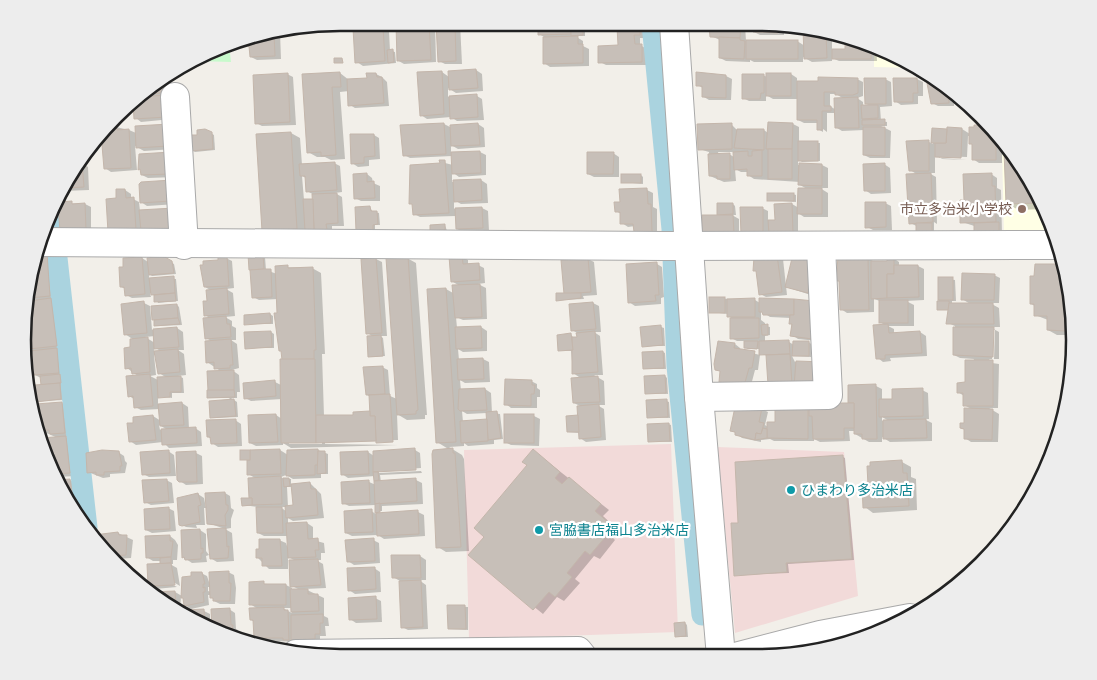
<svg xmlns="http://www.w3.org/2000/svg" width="1097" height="680" viewBox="0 0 1097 680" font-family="'Titillium Web','Noto Sans JP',sans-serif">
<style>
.commercial{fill:#f2dad9}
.education{fill:#ffffe5}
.park{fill:#c8facc}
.shadow{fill:#0003;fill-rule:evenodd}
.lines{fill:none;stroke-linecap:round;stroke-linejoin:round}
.canal{stroke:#aad3df;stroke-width:21}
.building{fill:#c7bfb8;stroke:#c4b6ab}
.minor-casing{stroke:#a9a9a9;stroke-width:30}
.minor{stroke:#fff;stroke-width:28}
.education-dot{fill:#8d6e63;stroke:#fff;stroke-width:2}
.culture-dot{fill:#0f9aa8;stroke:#fff;stroke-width:2}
.labels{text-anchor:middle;stroke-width:4.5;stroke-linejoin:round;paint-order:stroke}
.education-label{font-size:14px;fill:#785e54;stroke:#fff;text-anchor:end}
.culture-label{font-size:14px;fill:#0d838f;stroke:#fff;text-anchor:start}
.rim{fill:none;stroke:#222;stroke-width:2.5}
</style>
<rect width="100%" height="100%" fill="#f2efe9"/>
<!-- commercial -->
<g class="commercial">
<path d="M671 444 678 632 469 639 464 450Z"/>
<path d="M717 447 844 452 858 596 735 633Z"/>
</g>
<!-- education -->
<g class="education">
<path d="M874 45 878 47 915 68 874 67Z"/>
<path d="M1002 147 1032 181 1051 238 1004 237Z"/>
</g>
<!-- park -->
<path class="park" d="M229 44 231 62 197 61Z"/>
<!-- shadow -->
<g class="shadow">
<path d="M397 23H435L436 62 404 64 397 60Z"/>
<path d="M437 23H460L462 64H445L439 61Z"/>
<path d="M539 24H585V36H575L583 41V46L589 49V66L550 67 544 63V37L539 34Z"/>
<path d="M597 24H629V28H640L645 31V38H640V45L647 49 648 65H606L600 62 619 47V28L603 29Z"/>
<path d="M711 25H745L746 41H797L805 46V27L832 34V50H847L846 38 876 46 877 61H839L832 58V61L812 62 803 57V62H754L750 60V62L726 61 720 58V40L711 36Z"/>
<path d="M754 25H784V35H760L754 32Z"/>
<path d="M383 28 389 31 390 51 395 52 396 63 363 66 357 62 355 30Z"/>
<path d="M280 32 281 59 257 60 251 57 250 48 246 45V38Z"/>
<path d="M476 70 482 74 483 91 456 93 448 88V97L477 96 482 99 484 120 457 121 451 117 427 119 421 115 442 72 449 77V72Z"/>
<path d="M340 73 349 80 368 79 376 74 382 77 387 82 389 106 355 108 350 105 349 91 340 92 345 159 331 160 325 157H317L308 152 303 76Z"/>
<path d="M287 74 293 77 296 125 262 126 256 123Z"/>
<path d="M791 74 797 78V82L857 79 863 82V96L857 98 863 102V107L871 106 866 104 885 79 891 82 892 106 880 107 881 121 887 122V126H881L891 131 890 158H870L864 155V130L842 131 837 128 836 113H827V132L823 129V132L818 129V123H804L798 120V99H773L766 95V101H749L743 98 763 75 767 77ZM830 94H836L844 99 836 110 830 106Z"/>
<path d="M172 75V119L141 122 136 118 155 97 148 93H141L147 88Z"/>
<path d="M726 76 732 79 731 100H709L704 97 703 88 697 85Z"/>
<path d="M917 79 923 82V96H918V104L901 105 895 101Z"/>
<path d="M927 79H935L950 88 954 92V106H938L932 103Z"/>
<path d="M444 124 452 128 478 124 484 128 485 147 458 149 451 145V153L480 152 486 155V175L459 177 452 172V182L481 180 487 184 488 203 461 204 454 200V209L482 208 488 211 489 231 463 232 457 229 456 216 420 217 414 214 441 162 453 165 452 156 410 158 404 155Z"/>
<path d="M731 124 737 130H764L768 133 793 124 799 127V142L820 143V161L802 162 798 159V165H822L828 168V188H820L828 193V217H804L798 213V237H748L762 208 768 211V221H776L792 204 799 208 807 189 800 185V182L754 179 748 175V172H741L735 169 736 181 724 182 710 176 709 152 699 149ZM718 152H734V157L729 154 719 155Z"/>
<path d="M984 126 1002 147V163H979L973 159V145L970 143V136H968L967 157 940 156V158L967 160 942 159 935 155V173H929L936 177 937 224 934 222V234L910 223 918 175 910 170 929 142 933 144V130L962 129 970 134Z"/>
<path d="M116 127 129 130 174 149 144 151 135 146 137 170 111 172 105 168Z"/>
<path d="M205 130 214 135 215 150 195 152 192 150 198 136Z"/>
<path d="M291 133 300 138 302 165 334 163 340 166 342 192 335 193 342 197 344 226H332V232L272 236ZM302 176 306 178 307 191 314 195V200H304Z"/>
<path d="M374 135 379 138 380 159 369 160V166L358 167 352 163Z"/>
<path d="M1006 151 1032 181 1042 209 1019 210 1007 204Z"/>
<path d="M613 153 619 157V177H594L588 174Z"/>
<path d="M139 155 176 177 148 178 142 175Z"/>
<path d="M82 159V163L88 167 89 190 64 191Z"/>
<path d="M884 164 890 168 891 193 871 194 865 190Z"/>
<path d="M367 174 372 178 373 183 380 186V201H361L355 198Z"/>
<path d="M991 174 997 178V188L1001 190 1002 235 962 222 965 201Z"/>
<path d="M641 175 643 177V184L622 182Z"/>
<path d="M140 185 177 204 147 206 141 202Z"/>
<path d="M125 190 131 194V198L139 202 140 211 178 232 116 235 118 199Z"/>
<path d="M647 190 653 193V207L657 209V235H641L635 232V226L628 227 622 223 621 214 616 211 621 203Z"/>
<path d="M793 194 796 195V202L768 200Z"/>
<path d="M59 203 85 204 91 207V233L67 235Z"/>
<path d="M885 203 891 206 892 230H873L867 227Z"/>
<path d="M733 204 735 206 736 215H732L739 219V238H717L722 216 719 214Z"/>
<path d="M370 208 373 212 379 213 380 225H375V231L360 232Z"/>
<path d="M445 225 447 231 434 232 431 226Z"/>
<path d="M36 255H47L53 258 56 299H51L57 303 62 348 56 349 62 353 64 400 38 401 42 386 41 378 35 375 36 352 30 348 26 316 29 302H32L29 300Z"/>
<path d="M250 256 265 257 266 270 277 274 276 267 312 268 321 273 325 354H322L324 416H354L371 413V397L367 395 382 367 388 370 390 396 397 399 407 258 416 263 427 415H425V419L407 420 397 414 398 440 325 442V444L398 445 291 448 283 443V445L256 446 250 443 249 417 276 415 282 419V399L251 401 245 398 275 382 281 385 283 361V352L280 350 279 336 277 334 278 299 259 300 253 297ZM289 442H322V444H289Z"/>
<path d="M777 256 783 259 787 295 766 297 760 294Z"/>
<path d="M162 257 174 264 176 274 152 276 149 274V279H176L178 301 158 303 155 296 150 293 151 297 132 298 126 295V289L121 287 124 268 142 258 148 262Z"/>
<path d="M462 257 468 260V265H478L484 268 485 283 478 284 486 288 487 319 463 320 456 317 457 328 481 327 487 331V351L463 352 458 349 459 360 483 359 489 362 490 382 465 383 460 380 461 391 485 389 491 393 492 413 500 414 503 439 494 440V444L468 446 464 443V446L449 447 462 455 464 459 469 551 446 552 438 547 450 450 437 442 446 289 453 293 460 286 453 282ZM462 411 467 414 487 413 488 420 463 422Z"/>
<path d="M226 258 232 261 234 288 226 289 233 293 235 316 225 317 232 321V326L236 328V340H231L237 344 239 368 232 370 239 375 240 392H237V398H231L237 402 238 417 214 418 211 417 230 398H208L222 372 207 362 213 342 206 338 211 319 205 315 212 291 205 287 220 261Z"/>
<path d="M867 258 873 261 888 262 893 258 899 262V266H918L924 269V300L906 301 914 305V326H888L894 329V334L920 332 926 336 927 356 890 358 891 361 883 362 878 358 886 326 880 322V301L874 299V312L847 313 841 309Z"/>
<path d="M376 259 382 262 387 336H380L383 338 385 356 372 357 369 356 374 337 367 333 362 260Z"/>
<path d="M588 259 594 262 597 295 583 296 584 299 558 300 565 294Z"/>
<path d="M812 260 814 296 786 287Z"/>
<path d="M657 264 662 267 664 297 661 298V304L635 306 629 302Z"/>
<path d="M1036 265H1060L1072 298 1069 335H1057L1048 330V320L1035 315V306L1031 304Z"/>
<path d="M994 275 1000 278 999 303H990L999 308 1000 327H990L999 332V359H994L995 330H992V359H989L992 363 999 364 998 408H989L999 414 998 442H971L965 438 966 430 961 428 973 410 964 405V396L958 392 966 383 974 359 960 358 954 355 955 326 948 323 951 310 938 309 939 278 955 280 956 301H952V305H972L962 299Z"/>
<path d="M710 298 755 300 760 303 794 300 817 341 798 339 792 335 791 318 770 317 761 311V320L765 323V326L770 327V335L765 336V342H789L794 345 809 342 811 344V357L792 356 795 362 824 363 802 389 787 379 768 356 761 354 760 349H748L745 347V341H737L731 338V318L728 314 710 312Z"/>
<path d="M144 303 150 306 152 330 177 328 183 332 184 350H178L184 354 186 375 178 376 183 378 184 393H172V398L158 396V405L182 403 188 407 189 429 195 428 201 432 202 446 169 448 163 442 136 445 130 441 135 424 153 416 161 421 160 409 141 410 135 407 134 399 129 396 139 377 127 368 134 340 125 334ZM155 336V343L145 337ZM154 347 162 352H154ZM154 355H156L159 373 167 378 158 380 150 376 156 375ZM159 425 168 430H160Z"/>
<path d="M593 303 599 306 601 332H594L600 336 603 375H594L604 381 605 405H597L604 409 606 440 586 442 580 438V433L568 432 579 416 582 407 574 403 582 379 573 373 571 351 560 350 571 335 574 338H578L577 333 572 330 570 305Z"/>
<path d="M177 305 179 307 182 325 155 326 153 307Z"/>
<path d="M270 314 273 316V324H245V316Z"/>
<path d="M661 327 664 328 665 346H643L641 328Z"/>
<path d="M271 332 274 334V348H246L245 334Z"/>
<path d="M735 344 740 348V350L760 355 758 370H755L750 389 726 385 720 382 722 372 716 369Z"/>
<path d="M663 352 665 353 666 369H644Z"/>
<path d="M665 376 667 378 668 394 646 393Z"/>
<path d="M531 381 537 384V388L540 390V397H537V408H511L506 404Z"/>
<path d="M876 386 882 389V401L893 400 922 390 928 393 929 419H924L932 423V441L890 442 882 437V442H869L855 434V431H849L850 441 820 442 814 439V441H774L770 439 761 440V442L742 438 732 430 762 409 768 412 765 425 768 427 776 423V406L849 404ZM882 417 889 421H882Z"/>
<path d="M666 401 669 402 670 418 648 417Z"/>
<path d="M62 403 68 407 70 436 65 437 72 440 75 476 57 477 43 449V439L58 438 39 430 37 405Z"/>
<path d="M534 416 540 419 539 446 511 445 505 442Z"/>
<path d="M235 420 241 424 242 446 218 447 212 443V439L208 437Z"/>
<path d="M668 424 671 425 672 442 650 441Z"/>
<path d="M280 450 288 455V451L318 450 328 454V474H321V478L293 479 286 475 281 477 284 479H291V485L310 483 321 494 324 518 293 521 288 518V524L307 523 313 527V540L324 543 325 553H321V560H316L323 564 326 588 305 589 324 598V616L328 618 329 626H325L326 636H320V642L261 641 255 638V622L251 620 258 609 250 604V583L286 585 292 588 290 562 296 561 288 557V569H269L258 558 279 540 286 543 288 549V536H264L258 533 257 507 243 505 250 499 257 479 248 474V460L241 459V451ZM287 487H292L294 507H288ZM280 507H286V511ZM292 586 300 590 292 591ZM283 608H292V613L288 611Z"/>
<path d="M415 450 420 453 421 468 379 471V473L421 471 422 473 380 475 381 482 416 480 422 483 423 504 382 506V511H377V514L418 512 424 515 425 536 384 539 378 535 352 536 346 533 371 511 376 514V505L349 506 343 503 369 482 376 485 379 482 375 480V476L348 478 342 474 368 452 374 456Z"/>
<path d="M168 451 174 455 176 476 149 477 143 474Z"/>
<path d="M534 451 609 510 603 516 617 529 611 536 615 540 600 559 594 556 575 579 580 583 564 601 557 597 543 614 470 555 486 536 529 465Z"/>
<path d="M118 452 124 456 125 461 127 463 125 473 110 474V477L103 478 88 472Z"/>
<path d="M196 453 202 456 203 484 186 485 180 481Z"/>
<path d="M843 457 845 458 854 560 788 564 789 573 735 575 740 524Z"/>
<path d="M902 462 911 467V477L916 479 917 510 873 513 865 507 870 486Z"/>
<path d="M70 480 76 484 79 512 74 513 59 481Z"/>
<path d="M166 480 172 483 174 503 151 505 145 502Z"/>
<path d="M225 493 230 496 231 508 234 510 231 519V528L225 529 232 533 234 561 217 562 212 559 225 529 208 523Z"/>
<path d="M198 494 204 498 206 508H204L205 525H196L197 528 186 527 180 524Z"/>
<path d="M168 508 174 511 176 531 152 533 146 530Z"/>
<path d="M200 530 206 534V551L209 555 206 556 207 562 192 563 183 557Z"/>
<path d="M118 533 133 540 131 558 116 559 95 537V535Z"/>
<path d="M170 536 175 540 178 545 177 560H173V564H170L177 568 180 586 170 580 169 583 177 587 155 589 149 585 161 565V561H153L148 558Z"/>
<path d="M373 540 379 543 380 563 354 565 348 561Z"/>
<path d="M420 556 426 560V580H419L426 585 428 629 408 630 402 627 400 581 393 577Z"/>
<path d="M125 563 131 567 133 577 120 564Z"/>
<path d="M374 568 380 572 381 592 355 594 349 590Z"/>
<path d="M228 572 234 575 236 588 235 604H220L214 601 211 595H208L209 605 191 609 185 605V599L181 597 180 611 150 594 175 592 182 596 193 577 201 573 207 576 210 585ZM208 587H211V592L208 591Z"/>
<path d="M375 598 381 601 382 622 356 623 350 619Z"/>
<path d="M448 606 468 607V630L449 629Z"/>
<path d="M229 609 235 613 236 629 238 630 237 638 214 630Z"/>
<path d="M204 611 210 614V628L187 615Z"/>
<path d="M685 623 687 625 688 637H679L676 636Z"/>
</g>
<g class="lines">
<!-- canal -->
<g class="canal">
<path d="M652 24 672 229 677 366 702 615"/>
<path d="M52 213 87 528"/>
</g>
</g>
<!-- building -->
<g class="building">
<path d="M396 23H429L431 60 397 61Z"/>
<path d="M436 23H455L456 61 438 62Z"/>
<path d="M538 24H571V34L538 35Z"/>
<path d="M571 24H583V35L571 36Z"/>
<path d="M596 24H623V25L596 26Z"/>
<path d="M709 25H741L740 38 710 37Z"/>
<path d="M753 25H778V33L753 32Z"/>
<path d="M383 26 385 61 355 63 353 28Z"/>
<path d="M617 27H640V35H634L635 44H642V62L598 63V46L618 45Z"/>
<path d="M803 27 826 33 827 58 804 59Z"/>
<path d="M274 33 275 56 250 57 249 46H245V38Z"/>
<path d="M578 36V44H583V63L543 64V37Z"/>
<path d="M719 37 740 38V40L745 41 744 59 719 58Z"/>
<path d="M845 38 871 45V59H832V49H845Z"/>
<rect x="746" y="40" width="52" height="19"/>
<path d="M393 49 394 62 388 63 387 50Z"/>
<path d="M334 58H342L343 63H334Z"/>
<path d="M476 69 478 88 449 90 448 71Z"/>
<path d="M442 71 444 114 420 116 417 72Z"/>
<path d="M340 72 341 87H332L336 155 321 156V152L307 153 302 74Z"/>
<path d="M696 72 726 75V98L702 97V86H696Z"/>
<path d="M288 73 290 122 255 124 253 75Z"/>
<path d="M366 73H376L377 77H382L384 103 348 106 347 79 367 78Z"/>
<rect x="766" y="73" width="25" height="23"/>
<path d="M742 74H764V93H761L760 99H742Z"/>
<path d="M818 77 858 78V93L853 95H835V92H824V106H831V111H822V130H817V120H797V81H818Z"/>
<path d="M864 78H886V104H865Z"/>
<path d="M893 78H917L918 93H913V102H894Z"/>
<path d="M926 78H933L948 87 949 103 931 104Z"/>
<path d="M164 79 165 89 161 90V93L147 94V90H145L147 88Z"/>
<path d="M477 94 478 117 450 119 449 96Z"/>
<path d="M167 95V117L134 119 133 102 137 97Z"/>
<path d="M858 97 859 128H835L834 98Z"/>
<path d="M861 105H878V118L862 119Z"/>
<path d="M885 119V125H862V120Z"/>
<path d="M768 122 793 123 792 149H766Z"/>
<path d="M444 123 446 154 403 156 400 125Z"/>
<path d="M478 123 480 145 451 146 450 125Z"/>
<path d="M732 123V149L698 150 697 124Z"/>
<path d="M169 124 168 146 136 148 135 126Z"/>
<path d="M116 125 117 130 129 129 131 168 104 169 101 133 109 126Z"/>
<path d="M974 125H983L996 141V160H972V144H969V127H974Z"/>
<path d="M863 127H885V156L863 155Z"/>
<path d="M947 127 962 128 961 158 935 157V143H946Z"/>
<path d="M932 128 947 129 946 143H931Z"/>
<path d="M205 129 212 132 213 149 191 151 190 135H197V130Z"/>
<path d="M737 129H764V150L734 148Z"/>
<path d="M291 132 297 229 262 231 256 134Z"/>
<path d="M350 134H374L375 156 364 157V163L351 164Z"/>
<path d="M929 140V171H909L906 141Z"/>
<rect x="798" y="141" width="20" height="20"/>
<rect x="768" y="149" width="24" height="30"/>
<path d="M762 150V176H747V169L734 170 733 152 748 151V156H752V151Z"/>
<path d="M1004 150 1032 181 1039 203 1006 204Z"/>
<path d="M480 151 481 173 452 174 451 152Z"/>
<path d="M171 152 170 174 141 175 140 169 138 170 139 154Z"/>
<path d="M587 152H614L613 174H587Z"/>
<path d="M730 153V179H717V176H709L708 154Z"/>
<path d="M439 160H445L449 213 413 215 412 204H409L410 165 440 163Z"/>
<path d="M80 162H82L84 187 66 188Z"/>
<path d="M335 162 337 190 306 192 305 176H300L299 164Z"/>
<path d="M799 163 822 164V186L798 185Z"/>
<path d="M885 163V191H864L863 164Z"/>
<path d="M367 173V182L374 181 375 198 354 199 353 174Z"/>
<path d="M931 173 933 222 909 224 906 174Z"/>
<path d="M992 173V186H995L996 222 960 223V200H964L963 174Z"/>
<rect x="621" y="174" width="20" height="9"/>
<path d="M481 179 482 200 454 202 453 180Z"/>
<path d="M172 180 171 201 140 203 139 184 141 182Z"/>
<path d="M647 188 648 204H651L652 232H634L633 224H620V212H615L614 202H620L619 189Z"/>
<path d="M798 188H822V214H797Z"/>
<path d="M116 189H125L126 198 134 197 136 230 108 232 106 199 116 198Z"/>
<path d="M337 193 338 223 326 224 327 230H314L312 194Z"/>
<rect x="767" y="193" width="27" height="8"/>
<path d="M303 199H313L314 230 305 231Z"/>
<path d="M72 201V204L85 203 86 230 60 232 58 204 59 202Z"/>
<path d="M865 202H886V227L865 228Z"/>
<path d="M717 203H733V214L717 215Z"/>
<path d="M792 203 793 234 769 235 768 220H775L774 204Z"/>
<path d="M370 206 371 211H377L378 224 373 225V230L356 231 355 207Z"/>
<path d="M482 207 483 228 456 229 455 208Z"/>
<path d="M740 207H763V235H741Z"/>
<path d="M174 208 173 230 141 231 139 210Z"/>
<path d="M702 215H733L734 235 708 234 702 231Z"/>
<path d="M999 222V234H974V223Z"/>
<path d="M916 223H932V233L916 234Z"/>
<path d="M445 224V230L430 231V225Z"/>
<path d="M47 253 50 296 29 298 37 254Z"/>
<path d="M248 254H263L264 269 249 270Z"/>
<path d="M793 254 812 259 808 293 785 287Z"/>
<path d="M462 255 463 264 479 263 480 280 451 282 449 256Z"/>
<path d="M777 255 782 292 759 295 756 271H753L754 257Z"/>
<path d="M163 256 172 261 174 273 149 275 147 258Z"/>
<path d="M227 256 229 286 204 287 200 265H203V261L218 260V257Z"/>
<path d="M408 256 418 410 416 411V414L397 415 386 258Z"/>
<path d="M142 257 145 294 125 296 124 287H120L119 267H123V258Z"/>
<path d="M838 257H868L869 310H840L839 281H836Z"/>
<path d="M887 257H894V274H887V298L871 299V261H887Z"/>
<path d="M376 258 382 333 366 334 361 259Z"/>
<path d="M588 258 591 292 564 294 561 260Z"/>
<path d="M657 262 659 295H655L656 301 628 303 626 264Z"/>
<path d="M1035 264H1060L1064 275V297H1066L1065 331 1047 330V316H1034V304H1030V276H1034Z"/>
<path d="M288 265V268L313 267 316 350H314V359L282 360 281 351H279L274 313H277L275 266Z"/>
<path d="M894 265H918L919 297 887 298V274H894Z"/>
<path d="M264 269H271L272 297 252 298 250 270Z"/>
<path d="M962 273 995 274 994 300H961Z"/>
<path d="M174 276 175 293 151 295 149 278Z"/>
<rect x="938" y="277" width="15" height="23"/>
<path d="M480 284 482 317 455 318 452 285Z"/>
<path d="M227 288 229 314 204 316 203 301H207L206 290Z"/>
<path d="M446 288 456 442 436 443 427 289Z"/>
<path d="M175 293 176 301 154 302V295Z"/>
<path d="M556 293H581V298L556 301Z"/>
<rect x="709" y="297" width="16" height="16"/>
<path d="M51 298 57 346 29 349 26 320 29 301Z"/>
<path d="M755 298V317H727V299Z"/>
<path d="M759 298 794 299V315H763L762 312H759Z"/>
<path d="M794 299 814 301 812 339 790 336 792 324H789L790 315H794Z"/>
<rect x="879" y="300" width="29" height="23"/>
<path d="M144 301 147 333 124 335 121 304Z"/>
<path d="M937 301H949L950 310H937Z"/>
<path d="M593 302 596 329 571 331 569 304Z"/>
<path d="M949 303H993L994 324H946Z"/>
<path d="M177 304 178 318 152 320 151 306Z"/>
<path d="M270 313 271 323 244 325V315Z"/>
<path d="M226 316 227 324H230L231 337 205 339 203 318Z"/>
<path d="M178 318 180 324 154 326V320Z"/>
<path d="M730 318H759V338L730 339Z"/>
<path d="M768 324V335H762L761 325Z"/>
<path d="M888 324 889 333 920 331 922 353 885 355V359H876L873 325Z"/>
<path d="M661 325 663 345 642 347 640 327Z"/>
<path d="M481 326 482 348 456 349 455 327Z"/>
<path d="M177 327 179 347 154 349 153 329Z"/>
<path d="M953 327H994L993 357 953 355Z"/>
<path d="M271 331 272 347 245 349 244 332Z"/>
<path d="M595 331 598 372 572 374V337H577L576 333Z"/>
<path d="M571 333 573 350 558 351 557 335Z"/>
<path d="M381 335 383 356 368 357 367 336Z"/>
<path d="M148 337 150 372 132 374 131 368 125 369 124 348 130 347V339Z"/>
<path d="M231 339 233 365H230V368L214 369V362L206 363 205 341Z"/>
<path d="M789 340 790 354 759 355V341Z"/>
<path d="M718 341 735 343 734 348 755 351 752 368H749L744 386 719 382 720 371 715 370 714 364Z"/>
<path d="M744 341H758L757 349 744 348Z"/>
<path d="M793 341H809V356H792Z"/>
<path d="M57 348 59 373 34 375 29 351Z"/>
<path d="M178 349 180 372 158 374 154 351Z"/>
<path d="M663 351 664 368 643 369 642 352Z"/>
<path d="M790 354 792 384 768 385 766 355Z"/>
<path d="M483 358 484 379 458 380 457 359Z"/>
<path d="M280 359H315L316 443H281Z"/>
<path d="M965 360H993V406H963V393H957V383L965 382Z"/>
<path d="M796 361 824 362 823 388 794 386Z"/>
<path d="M383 366 385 394 366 395 363 367Z"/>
<path d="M234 370V390L208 391 207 371Z"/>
<path d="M60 374 61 383 41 385 40 376Z"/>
<path d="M150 374 153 406 134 408 133 396 128 397 126 376Z"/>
<path d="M665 375 666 393 645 394 644 376Z"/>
<path d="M181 376V392H170V397L158 398 157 377Z"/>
<path d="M598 376 600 402 573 403 571 378Z"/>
<path d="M505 379 532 380V385H535L534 394H531V406L504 405Z"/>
<path d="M275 380 276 396 244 399 243 383Z"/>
<path d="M60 383 61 399 36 402 35 385Z"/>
<path d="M876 384 877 439H862V434H854V403H848V385Z"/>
<path d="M485 388 487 410 460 411 458 409 459 389Z"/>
<path d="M923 388V416L879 417V399H892V389Z"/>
<path d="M207 390H234L235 397 207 398Z"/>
<path d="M390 394 393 442 376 443 375 416H370L369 395Z"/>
<path d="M234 399 236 416 210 418 209 401Z"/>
<path d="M667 399 668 417 647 418 646 400Z"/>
<path d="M62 402 65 433 50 434 49 430 38 431 36 404Z"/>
<path d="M182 402 184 425 160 426 158 404Z"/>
<path d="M736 402 762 408 759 422 764 423 761 434 756 433 755 440 735 435V432L730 431Z"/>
<path d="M835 403H854V428H844V439H813L812 416H809V406Z"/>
<path d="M599 404 601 437 579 439 577 406Z"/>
<path d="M775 405H808V439L767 438V422H775Z"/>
<path d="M964 408 993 409 992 440 964 439V429L960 428V423H964Z"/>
<path d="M370 411V416H375L376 441 316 443V415H353V412Z"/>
<path d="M497 411 501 438 488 440 486 412Z"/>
<path d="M276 414 278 442 249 443 248 415Z"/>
<rect x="504" y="414" width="30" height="29"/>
<path d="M153 415 156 440 129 442 127 423H133V417Z"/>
<path d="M578 415 579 432H567L566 416Z"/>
<path d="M236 419 237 443 211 444 210 437H207L206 420Z"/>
<path d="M487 419 488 441 461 443 460 421Z"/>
<path d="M926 419 927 438 883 439V420Z"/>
<path d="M669 423 670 441 648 442 647 424Z"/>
<path d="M196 427 197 443 162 445 161 429Z"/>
<path d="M763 428 767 429V438L755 440 756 433 761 434Z"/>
<path d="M66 436 70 473 55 474 42 446V438Z"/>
<path d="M415 448 416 470 373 472V451Z"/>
<path d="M453 448V453H455L461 547 436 548 432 454 433 450Z"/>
<path d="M280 449 281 474 247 475V460H250V450Z"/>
<path d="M318 449 319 465H315V475L286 476 287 450Z"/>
<path d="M533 449 560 472 555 478 562 484 569 477 601 504 595 511 609 523 603 531 607 535 590 555 585 551 567 573 572 577 555 597 549 592 533 610 468 555 484 537 474 528 527 465 522 462Z"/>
<path d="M102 450 119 451 122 466H120V471L104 472V475H96V472L87 473 86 453Z"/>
<path d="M169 450 170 473 142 475 140 452Z"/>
<rect x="240" y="450" width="10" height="10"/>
<path d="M196 451 197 482H179L177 480 176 452Z"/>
<path d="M318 451H325L326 473 317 474Z"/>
<path d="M368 451 369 474 341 475 340 452Z"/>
<path d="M843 455 852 559 786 563 787 572 734 576 731 523H738L735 462Z"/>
<path d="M902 460 903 473H907L909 506 863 508 862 485H868L867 466H870V462Z"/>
<path d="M373 472H378L379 480 374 481Z"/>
<path d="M281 476 282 504 252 505V498H249L248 478Z"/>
<path d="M283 478H289L290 486 284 487Z"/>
<path d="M416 478 417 501 375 504 374 481Z"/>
<path d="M70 479 74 509H73L58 480Z"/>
<path d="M167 479 169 501 144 503 142 480Z"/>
<path d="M369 480 370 503 342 504 341 482Z"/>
<path d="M310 482 311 489H316L318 515 286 518 285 506 293 505 291 484Z"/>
<path d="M225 492 226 505H228V510L225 515 226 526 207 524 205 493Z"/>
<path d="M198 493 201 505 198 506 200 522 182 526 179 525 177 498Z"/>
<path d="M241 498H252V505L242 506Z"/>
<path d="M380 503V512L375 513V504Z"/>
<path d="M169 507 170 529 145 530 144 509Z"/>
<path d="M256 507H282L283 533H257Z"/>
<path d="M372 509 373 532 345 533 344 511Z"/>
<path d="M418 510 419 534 377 536 376 513Z"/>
<path d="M307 522 308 539 318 538 319 550H315L316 557 288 558 286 523Z"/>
<path d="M226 528 227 547 229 546 228 558 210 559 207 529Z"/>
<path d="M200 529 201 549 203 548V553H201V559L185 560 184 557 182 558 181 530Z"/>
<path d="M118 532 119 535H127L126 555 113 556 94 535Z"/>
<path d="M170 535V541H173L171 557 146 558 145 536Z"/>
<path d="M374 538 375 561 347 562 345 540Z"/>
<path d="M259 539H280L282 566H262V558H256V549H259Z"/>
<path d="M391 555H420L421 578H392Z"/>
<path d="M171 557V563L160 564V558Z"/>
<path d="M318 559 321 585 290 587 289 560Z"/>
<path d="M125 562 126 570 119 563Z"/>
<path d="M171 563 175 585 148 586 147 564Z"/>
<path d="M375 567 376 589 348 591 347 568Z"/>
<path d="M229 571V583H231L230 601H213V598H210L209 572Z"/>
<path d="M191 572H202L205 584H203V588L205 587V592H203L204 602 184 606 183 598H181L182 577 191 576Z"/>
<path d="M421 580 423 627 401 628 399 581Z"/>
<path d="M264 581V584H286V605H249V582Z"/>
<path d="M290 589H308V594H318L319 611 291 612Z"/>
<path d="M175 591 176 608 149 593V592Z"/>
<path d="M376 596 377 619 349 620 348 598Z"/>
<path d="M447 605H465L466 629H448Z"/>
<path d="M284 607V610H288L289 640H283V638H254L253 620H250L249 608Z"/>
<path d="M230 608 231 625H233L231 637 212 630 211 609Z"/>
<path d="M204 609 205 625 186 615V610Z"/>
<path d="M323 614V623H320V634H315V639L291 640V615Z"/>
<path d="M685 622 686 636 675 637 674 623Z"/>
</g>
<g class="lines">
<defs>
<g id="minor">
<path d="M674 24 699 397 721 657"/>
<path d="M175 97 184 245"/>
<path d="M39 242 666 246 1054 245"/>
<path d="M699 397 828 395 821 247"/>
<path d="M296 654 578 651 582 656"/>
<path d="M735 657 820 635 910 618"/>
</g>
</defs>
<!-- minor casing -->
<use href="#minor" class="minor-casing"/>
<!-- minor -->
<use href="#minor" class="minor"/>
</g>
<!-- markers -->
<circle class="education-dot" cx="1022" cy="209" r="5"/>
<g class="culture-dot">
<circle cx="791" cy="490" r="5"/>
<circle cx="539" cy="530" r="5"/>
</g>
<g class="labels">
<!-- education labels -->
<g class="education-label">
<text x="1012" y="214">市立多治米小学校</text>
</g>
<!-- culture labels -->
<g class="culture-label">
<text x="801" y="495">ひまわり多治米店</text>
<text x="549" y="535">宮脇書店福山多治米店</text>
</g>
</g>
<!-- crop -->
<path d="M0 0H1097V680H0ZM340 31H757A309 309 0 0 1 1066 340V340A309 309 0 0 1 757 649H340A309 309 0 0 1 31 340V340A309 309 0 0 1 340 31Z" fill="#ededed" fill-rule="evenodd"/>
<path class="rim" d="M340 31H757A309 309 0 0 1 1066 340V340A309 309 0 0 1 757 649H340A309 309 0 0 1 31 340V340A309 309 0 0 1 340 31Z"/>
</svg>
